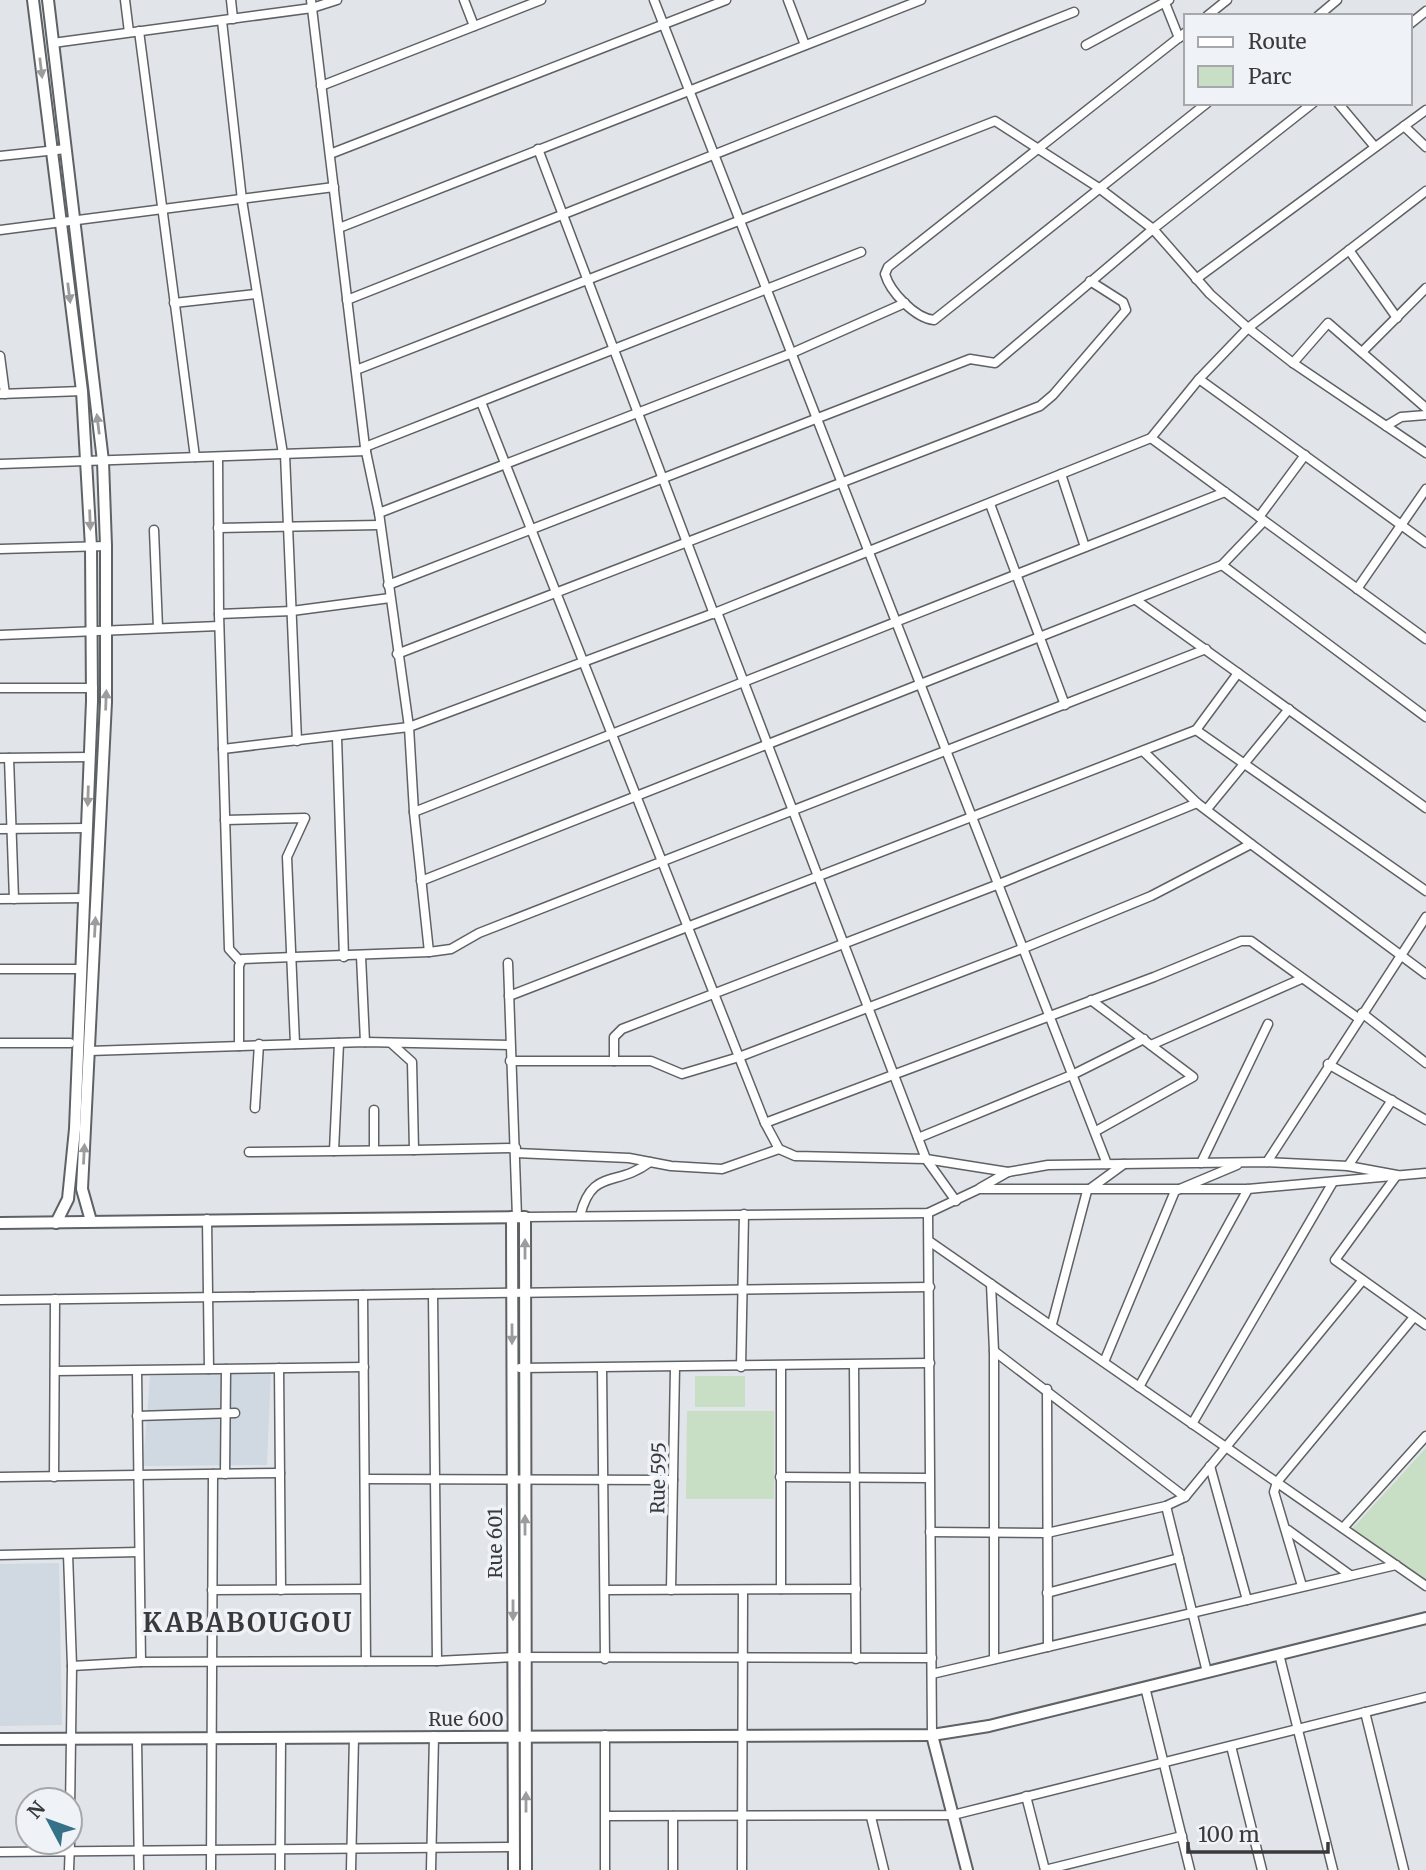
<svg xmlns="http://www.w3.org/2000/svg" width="1426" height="1870" viewBox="0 0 1426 1870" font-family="Merriweather,serif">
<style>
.built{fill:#d0d8e2}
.green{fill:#c8dec5}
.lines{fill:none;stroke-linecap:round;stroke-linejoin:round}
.minor-casing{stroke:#5e6265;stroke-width:11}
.tertiary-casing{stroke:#5e6265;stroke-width:14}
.minor{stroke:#fff;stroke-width:8}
.tertiary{stroke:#fff;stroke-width:10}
.oneway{fill:#9c9c9e}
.labels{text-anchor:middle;stroke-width:7;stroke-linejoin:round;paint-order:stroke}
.street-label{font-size:19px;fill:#383a3c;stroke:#eff2f7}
.district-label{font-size:26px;font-weight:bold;letter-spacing:2px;fill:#383a3c;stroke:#eff2f7}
</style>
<rect width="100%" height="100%" fill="#e1e5ea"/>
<!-- built -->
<g class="built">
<path d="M271 1371 267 1465 143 1466 150 1376Z"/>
<path d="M59 1563 62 1725 0 1726V1564Z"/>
</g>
<!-- green -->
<g class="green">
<rect x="695" y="1376" width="50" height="31"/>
<path d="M687 1411H774V1499H686Z"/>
<path d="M1426 1448V1579L1351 1530Z"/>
</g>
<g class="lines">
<defs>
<g id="minor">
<path d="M125 0 129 32"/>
<path d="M231 0 233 19"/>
<path d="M311 0 365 447 379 513 409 727 414 812 429 952 451 949 479 933 1206 649"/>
<path d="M464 0 474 26"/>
<path d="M654 0 1107 1164"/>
<path d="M788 0 805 45"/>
<path d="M1165 3 1179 38"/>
<path d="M1207 16 1227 0"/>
<path d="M1318 16 1337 0"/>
<path d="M222 21 242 200 283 454"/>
<path d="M1410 24 1426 11"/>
<path d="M139 31 195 457"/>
<path d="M1186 32 888 267 885 274C890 292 915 318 934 320L1207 103"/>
<path d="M53 43 312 8 337 0"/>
<path d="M1086 45 1169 0"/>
<path d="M321 86 541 0"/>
<path d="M1338 103 1375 147"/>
<path d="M1404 126 1426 147"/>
<path d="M538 149 714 614"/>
<path d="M330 154 726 0"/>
<path d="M0 156 66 149"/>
<path d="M339 228 921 0"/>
<path d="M0 230 334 187"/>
<path d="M1349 250 1397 318"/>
<path d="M1196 279 1426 110"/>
<path d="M347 300 1074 12"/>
<path d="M174 303 256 294"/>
<path d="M1362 352 1426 288"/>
<path d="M0 356 5 394"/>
<path d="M1293 363 1328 323 1426 408"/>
<path d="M356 370 995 121 1099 188 1153 229 1210 294 1248 328 1293 363 1426 453"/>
<path d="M1199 379 1426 543"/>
<path d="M0 394 82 391"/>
<path d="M481 402 765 1123 779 1149 795 1156 926 1159 1008 1172"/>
<path d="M1386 426 1401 417 1426 415"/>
<path d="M1151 438 1426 639"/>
<path d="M365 447 861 252"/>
<path d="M285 454 297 741"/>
<path d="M218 457 219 614 229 949 240 961"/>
<path d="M0 464 366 451"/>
<path d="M1061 474 1085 547"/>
<path d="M990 504 1065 705"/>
<path d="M379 513 792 353 905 303"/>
<path d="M1259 517 1305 455"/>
<path d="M218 528 380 525"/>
<path d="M154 530 158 628"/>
<path d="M0 549 106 546"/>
<path d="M1222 565 1426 717"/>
<path d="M388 585 970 359 995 363 1153 229 1313 103"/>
<path d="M1357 589 1426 489"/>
<path d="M1136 600 1426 808"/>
<path d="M717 612 926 1159 956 1201"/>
<path d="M219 614 292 611 390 598"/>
<path d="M0 635 219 626"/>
<path d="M397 654 1040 406 1053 395 1126 310 1123 302 1090 281"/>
<path d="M0 688H93"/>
<path d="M1196 730 1426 891"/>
<path d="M337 737 344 957"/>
<path d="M223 749 409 727 717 612 1151 438 1199 379 1248 328 1426 191"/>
<path d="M1143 751 1197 803 1251 844"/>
<path d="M0 758 90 757"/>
<path d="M9 758 14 899"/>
<path d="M1207 809 1289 709"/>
<path d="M414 812 1225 492"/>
<path d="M225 820 305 818 287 857 295 1044"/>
<path d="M0 829 87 828"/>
<path d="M421 881 1222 565 1264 521"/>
<path d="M0 899 84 898"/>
<path d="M361 956 365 1042"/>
<path d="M508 963 517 1217"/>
<path d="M0 969H81"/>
<path d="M509 996 1196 730 1238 673"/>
<path d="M1091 1000 1193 1077 1096 1131"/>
<path d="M1362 1013 1426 1063"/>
<path d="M0 1043H70"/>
<path d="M391 1043 412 1062 414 1150 516 1148"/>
<path d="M1151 1045 1301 979"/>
<path d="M239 1046V966L242 959 429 952"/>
<path d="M89 1051 365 1042 510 1045"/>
<path d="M510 1061H651L682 1074 739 1057 1024 948 1151 896 1251 844 1426 974"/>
<path d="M614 1061V1037L622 1029 999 884 1197 803"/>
<path d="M1328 1064 1426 1120"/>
<path d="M255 1108 259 1044"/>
<path d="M374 1110V1150"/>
<path d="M765 1123 1154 977 1241 941H1251L1358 1018"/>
<path d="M918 1138 1074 1074 1144 1039"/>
<path d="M334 1151 339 1043"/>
<path d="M249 1152 414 1150"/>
<path d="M516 1153 629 1158 671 1166 722 1169 779 1149"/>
<path d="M1267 1162 1426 917"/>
<path d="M1201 1163 1268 1024"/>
<path d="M1348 1166 1392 1100"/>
<path d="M980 1188 1008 1172 1048 1165 1267 1162 1348 1166 1397 1175 1335 1260 1426 1325"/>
<path d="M928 1213 932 1735"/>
<path d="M580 1216C592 1167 616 1188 650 1162"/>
<path d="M525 1217 928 1213 979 1189H1248L1426 1173"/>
<path d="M207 1219 209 1369"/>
<path d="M929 1241 1426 1586"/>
<path d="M991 1284 994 1351V1659"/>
<path d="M433 1294 437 1661"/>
<path d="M363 1295 366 1661"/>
<path d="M0 1300 930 1287"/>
<path d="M1052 1324 1087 1191 1124 1164"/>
<path d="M994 1351 1185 1497"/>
<path d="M1104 1362 1175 1191 1237 1165"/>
<path d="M854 1365 856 1659"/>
<path d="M741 1367 744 1214"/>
<path d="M279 1368 281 1590"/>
<path d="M520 1368 930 1363"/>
<path d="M602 1368 605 1659"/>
<path d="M55 1371 364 1367"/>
<path d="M137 1371 141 1662"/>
<path d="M1139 1387 1248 1189"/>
<path d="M1047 1389 1048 1647"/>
<path d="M137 1416 235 1413"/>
<path d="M1192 1424 1333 1182"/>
<path d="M1210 1466 1247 1600"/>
<path d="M225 1474 226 1369"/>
<path d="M0 1477 280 1473"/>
<path d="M54 1477 55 1299"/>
<path d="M780 1477 929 1478"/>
<path d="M365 1479 673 1480"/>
<path d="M1166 1506 1207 1672"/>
<path d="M1343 1528 1426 1436"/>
<path d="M1288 1530 1350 1575"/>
<path d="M930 1532 1047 1533 1166 1506 1185 1497 1362 1281"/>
<path d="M68 1554 72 1666 70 1810"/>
<path d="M0 1555 139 1552"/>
<path d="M1302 1586 1274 1492 1277 1482 1414 1317"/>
<path d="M781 1589V1366"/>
<path d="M212 1590 365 1589"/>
<path d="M605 1590 856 1589"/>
<path d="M671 1590 675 1367"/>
<path d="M1047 1593 1179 1558"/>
<path d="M1279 1654 1333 1870"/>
<path d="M72 1666 141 1662 437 1661 513 1657 932 1658"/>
<path d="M932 1674 1396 1565"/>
<path d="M1145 1687 1190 1870"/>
<path d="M1365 1712 1404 1870"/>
<path d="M605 1735V1870"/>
<path d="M137 1739 139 1870"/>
<path d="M1231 1746 1262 1870"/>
<path d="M1026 1796 1045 1870"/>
<path d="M606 1816 953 1815 1426 1697"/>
<path d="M871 1817 884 1870"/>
<path d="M0 1852 514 1847"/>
<path d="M69 1870 70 1842"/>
<path d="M211 1870 213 1474"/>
<path d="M280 1870 281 1737"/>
<path d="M351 1870 354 1737"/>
<path d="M431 1870 434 1736"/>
<path d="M673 1870V1816"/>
<path d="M742 1870 743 1590"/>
<path d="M1045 1870 1182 1836"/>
</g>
<g id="tertiary">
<path d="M33 0 82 391 91 547 92 701 75 1129 68 1199 56 1223"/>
<path d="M48 0 103 461 106 546V702L82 1189 91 1221"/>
<path d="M512 1217 514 1870"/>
<path d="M0 1223 525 1217 526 1870"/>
<path d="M932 1735 967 1870"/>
<path d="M0 1739 932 1735 989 1726 1426 1618"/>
</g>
</defs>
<!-- minor casing -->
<use href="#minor" class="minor-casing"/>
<!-- tertiary casing -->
<use href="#tertiary" class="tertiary-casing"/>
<!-- minor -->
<use href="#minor" class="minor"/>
<!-- tertiary -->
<use href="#tertiary" class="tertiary"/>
</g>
<!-- one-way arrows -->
<defs><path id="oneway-solid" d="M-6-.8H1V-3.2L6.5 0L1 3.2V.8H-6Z" transform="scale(1.75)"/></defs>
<g class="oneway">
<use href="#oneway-solid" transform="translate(41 68) rotate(83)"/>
<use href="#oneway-solid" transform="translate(69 293) rotate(83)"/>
<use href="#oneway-solid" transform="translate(98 424) rotate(-97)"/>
<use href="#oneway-solid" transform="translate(90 520) rotate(88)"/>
<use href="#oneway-solid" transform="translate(106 700) rotate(-88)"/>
<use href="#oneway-solid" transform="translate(88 796) rotate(92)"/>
<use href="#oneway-solid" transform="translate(95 927) rotate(-87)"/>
<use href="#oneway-solid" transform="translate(84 1154) rotate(-87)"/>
<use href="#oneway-solid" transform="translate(525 1249) rotate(-90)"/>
<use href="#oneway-solid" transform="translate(512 1334) rotate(90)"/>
<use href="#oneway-solid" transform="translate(525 1525) rotate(-90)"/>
<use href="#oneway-solid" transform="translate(513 1610) rotate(90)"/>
<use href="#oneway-solid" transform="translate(526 1802) rotate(-90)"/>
</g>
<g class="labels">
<!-- street labels -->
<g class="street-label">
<text transform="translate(658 1478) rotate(-89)" y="7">Rue 595</text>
<text transform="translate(495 1543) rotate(-90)" y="7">Rue 601</text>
<text x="466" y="1726">Rue 600</text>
</g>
<!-- district labels -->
<g class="district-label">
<text x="248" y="1632">KABABOUGOU</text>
</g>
</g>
<!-- legend -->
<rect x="1184" y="14" width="228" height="91" fill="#eff2f7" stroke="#a6a8ac" stroke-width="2"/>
<rect x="1198" y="37" width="35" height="10" fill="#ffffff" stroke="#a6a8ac" stroke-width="2"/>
<text x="1248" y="49" font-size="21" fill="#383a3c">Route</text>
<rect x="1198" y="66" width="35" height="21" fill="#c8dec5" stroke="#a6a8ac" stroke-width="2"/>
<text x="1248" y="84" font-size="21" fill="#383a3c">Parc</text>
<!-- north arrow -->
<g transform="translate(49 1821) rotate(311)"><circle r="33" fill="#eff2f7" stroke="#a6a8ac" stroke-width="2"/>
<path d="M0-5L12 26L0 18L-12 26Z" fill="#357289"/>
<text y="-10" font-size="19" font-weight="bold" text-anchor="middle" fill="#383a3c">N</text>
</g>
<!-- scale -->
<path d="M1188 1842v10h140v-10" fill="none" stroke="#383a3c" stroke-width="3.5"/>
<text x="1198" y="1842" font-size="21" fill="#383a3c" stroke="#eff2f7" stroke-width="5" paint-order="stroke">100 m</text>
</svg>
